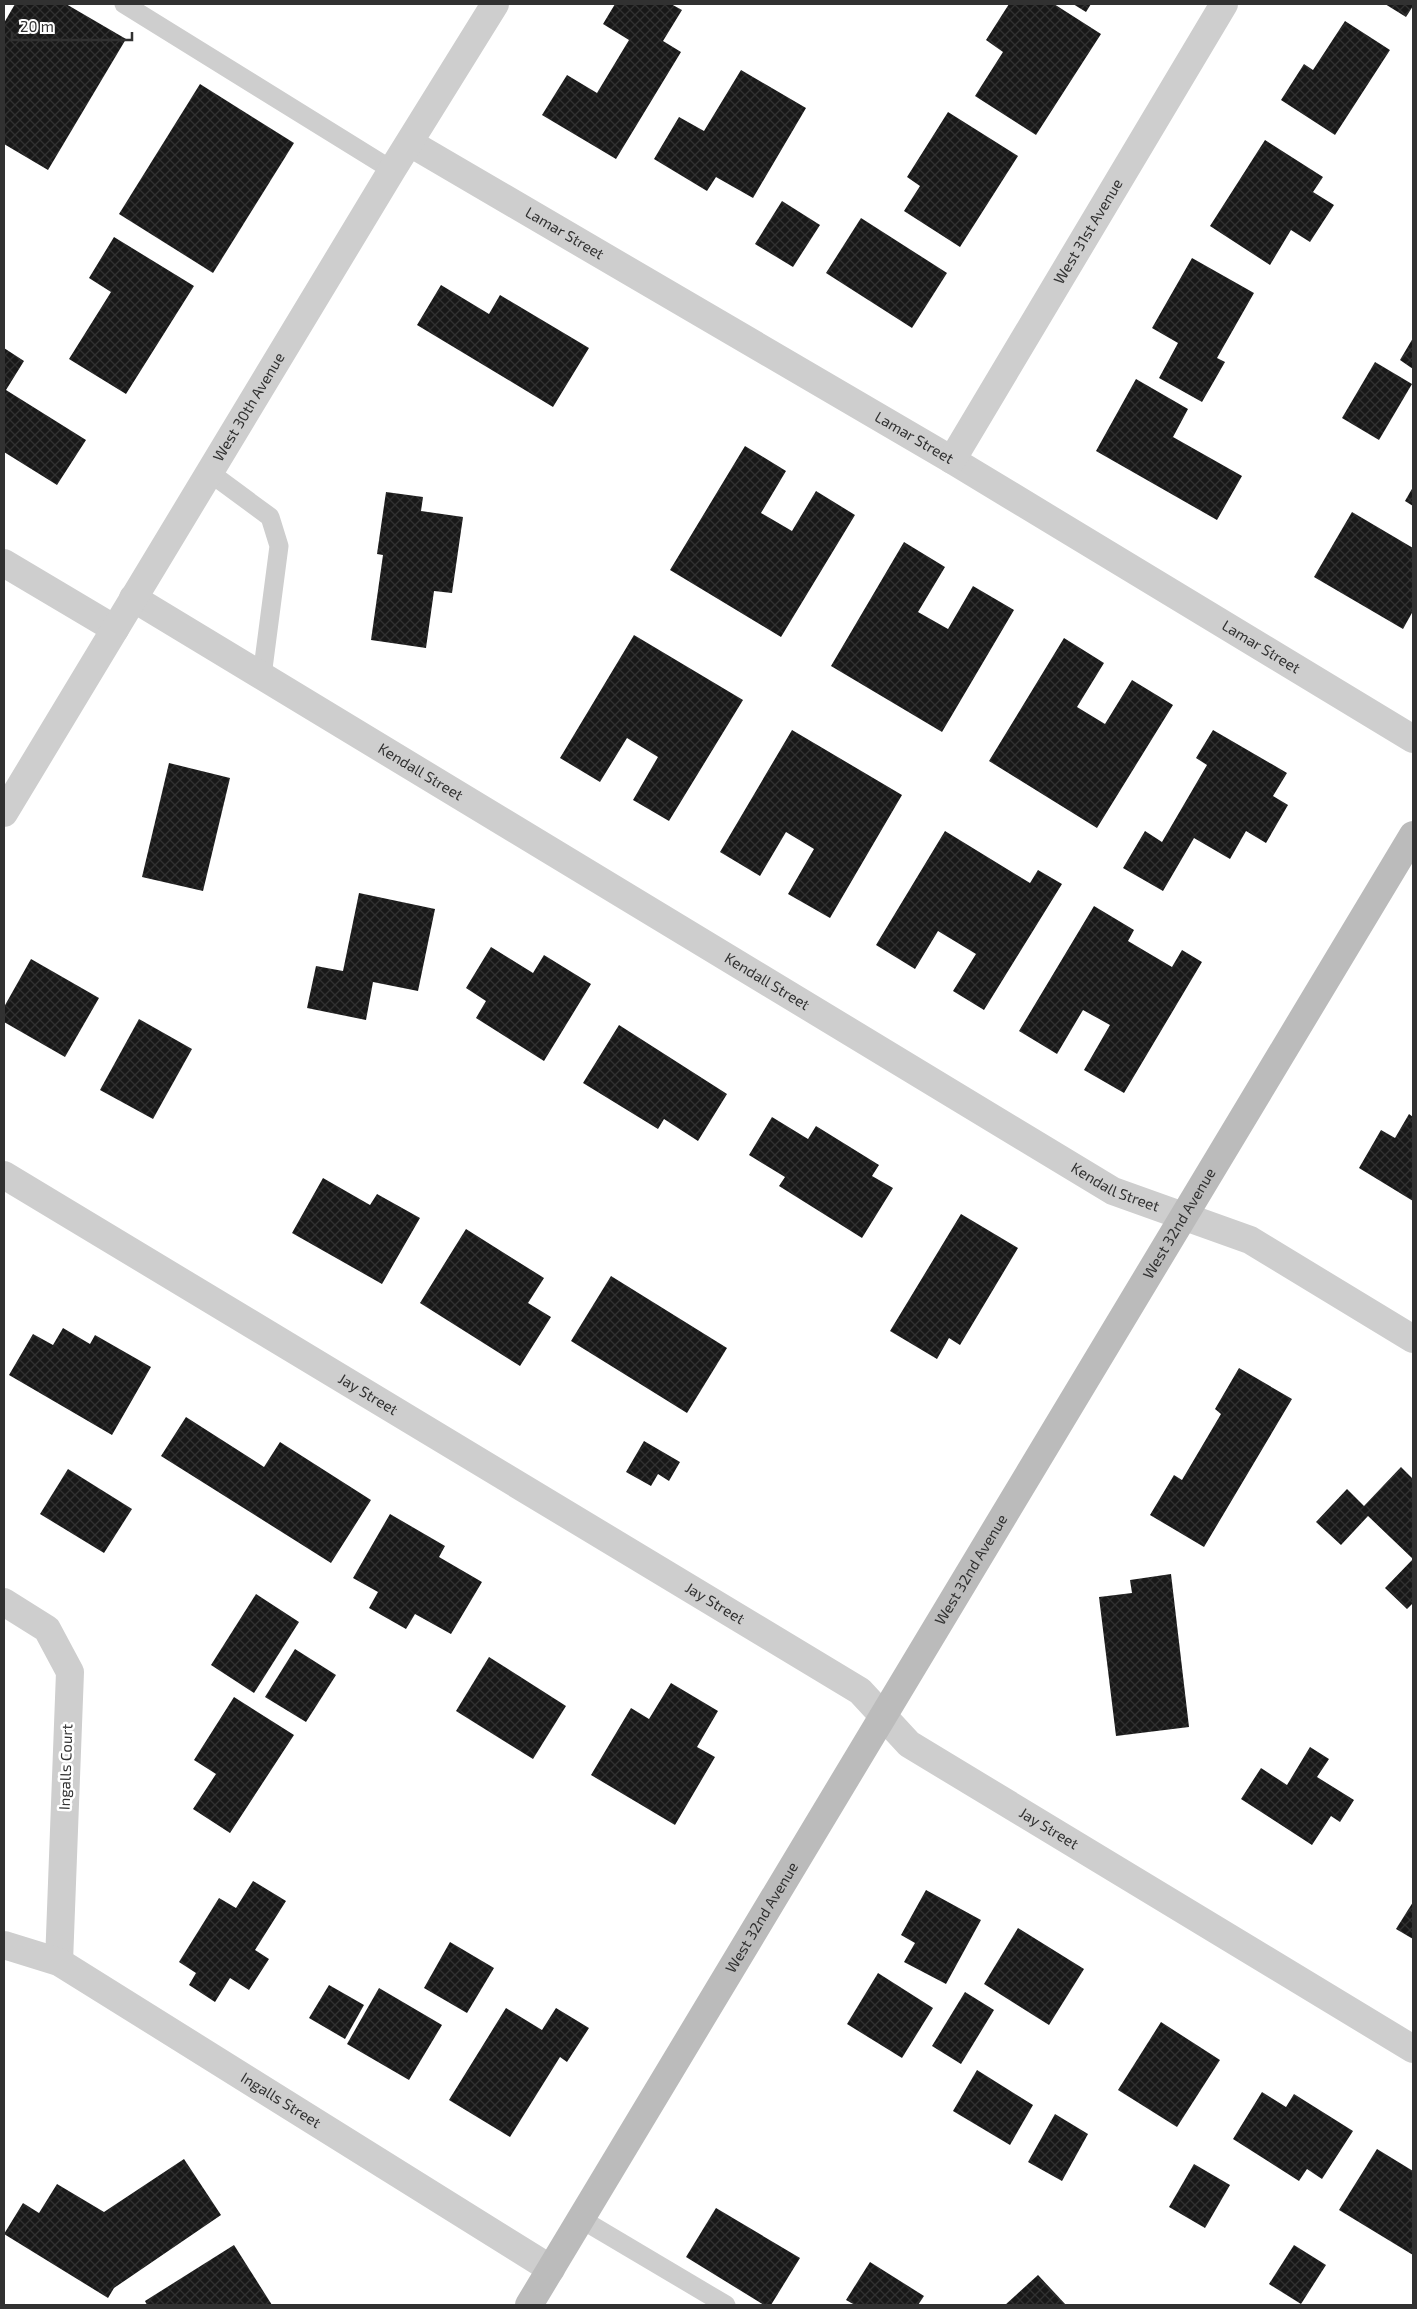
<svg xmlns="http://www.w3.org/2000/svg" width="1417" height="2309" viewBox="0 0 1417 2309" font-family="'Exo 2',sans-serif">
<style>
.building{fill:url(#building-cross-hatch)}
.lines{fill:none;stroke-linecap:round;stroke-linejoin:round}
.lane{stroke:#cecece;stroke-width:19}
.street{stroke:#cecece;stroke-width:28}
.secondary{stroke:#bbb;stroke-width:28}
.labels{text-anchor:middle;stroke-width:5;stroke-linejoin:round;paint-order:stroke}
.street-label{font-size:15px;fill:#313131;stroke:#fff}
</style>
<defs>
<pattern id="building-cross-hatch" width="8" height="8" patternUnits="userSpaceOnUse" patternTransform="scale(1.25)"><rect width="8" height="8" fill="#181818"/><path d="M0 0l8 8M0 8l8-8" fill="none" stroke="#313131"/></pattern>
</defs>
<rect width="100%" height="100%" fill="#fff"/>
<!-- building -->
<g class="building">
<path d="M15 4H66L126 39 48 170 4 144V23Z"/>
<path d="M615 4H671L682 10 663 41 681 52 616 159 542 115 567 75 597 93 629 40 603 24Z"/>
<path d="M1009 4H1054L1101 34 1036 135 975 96 1003 52 986 40Z"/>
<path d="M1073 4H1091L1086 12Z"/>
<path d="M1385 4H1413V6L1406 17Z"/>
<path d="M1345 21 1390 50 1335 135 1281 100 1304 64 1313 70Z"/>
<path d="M741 70 806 108 753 198 716 177 707 191 654 159 679 117 704 131Z"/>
<path d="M200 84 294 143 213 273 119 214Z"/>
<path d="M948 112 1018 156 960 247 904 211 920 186 907 177Z"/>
<path d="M1265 140 1323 177 1313 192 1334 205 1310 242 1291 230 1270 265 1210 226Z"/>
<path d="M782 201 820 225 793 267 755 244Z"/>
<path d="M861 218 947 273 912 328 826 273Z"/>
<path d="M114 237 194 286 126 394 69 359 111 292 89 278Z"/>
<path d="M1192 258 1254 293 1217 358 1225 362 1202 402 1159 378 1178 343 1152 328Z"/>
<path d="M441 285 489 314 500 295 589 348 553 407 417 325Z"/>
<path d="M1413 338V369L1400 360Z"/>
<path d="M4 348 24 361 6 390 86 440 57 485 4 452Z"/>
<path d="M1375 362 1412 384 1379 440 1342 418Z"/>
<path d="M1136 379 1188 409 1173 437 1242 476 1217 520 1096 451Z"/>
<path d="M745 446 786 471 761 513 792 531 816 491 855 515 781 637 670 570Z"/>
<path d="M1413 487V506L1405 501Z"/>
<path d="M386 492 423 497 421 511 463 517 452 593 434 591 426 648 371 640 383 555 377 554Z"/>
<path d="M1352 512 1413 548V611L1403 629 1314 577Z"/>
<path d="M904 542 945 567 918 612 948 629 973 586 1014 610 942 732 831 666Z"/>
<path d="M634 635 743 700 669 821 633 800 658 757 627 738 600 782 560 758Z"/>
<path d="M1064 638 1104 663 1077 707 1105 724 1132 680 1173 705 1097 828 989 761Z"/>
<path d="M792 730 902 795 830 918 788 894 814 849 786 832 760 876 720 852Z"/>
<path d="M1213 730 1287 773 1273 796 1288 805 1266 843 1246 831 1230 859 1194 838 1163 891 1123 868 1145 831 1162 842 1207 765 1196 758Z"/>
<path d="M169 763 230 778 203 891 142 877Z"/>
<path d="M945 831 1030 883 1038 870 1062 884 984 1010 953 991 976 954 938 931 915 969 876 945Z"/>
<path d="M359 893 435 909 418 991 373 982 366 1020 307 1008 316 966 343 971Z"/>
<path d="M1094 906 1134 930 1128 941 1172 967 1182 950 1202 962 1124 1093 1084 1070 1110 1025 1083 1010 1057 1054 1019 1031Z"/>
<path d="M491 947 533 973 544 955 591 984 544 1061 476 1018 486 1001 466 988Z"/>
<path d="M31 959 99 998 65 1057 4 1022V1007Z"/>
<path d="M139 1019 192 1049 153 1119 100 1090Z"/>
<path d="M619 1025 727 1094 698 1141 664 1119 658 1129 583 1083Z"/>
<path d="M1409 1114 1413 1117V1201L1359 1168 1381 1130 1395 1138Z"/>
<path d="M772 1117 808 1139 816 1126 879 1165 872 1176 893 1188 862 1238 779 1186 785 1177 749 1155Z"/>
<path d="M323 1178 370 1205 377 1194 420 1218 382 1284 292 1233Z"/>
<path d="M961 1214 1018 1248 960 1345 949 1338 937 1359 890 1331Z"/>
<path d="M466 1229 544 1278 528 1303 551 1317 520 1366 420 1303Z"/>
<path d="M611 1276 727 1348 687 1413 571 1341Z"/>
<path d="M63 1328 90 1344 95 1335 151 1367 112 1435 9 1375 33 1334 53 1345Z"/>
<path d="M1239 1368 1292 1399 1204 1547 1150 1515 1174 1475 1182 1480 1221 1414 1215 1409Z"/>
<path d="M186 1417 264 1467 280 1442 371 1500 331 1563 161 1456Z"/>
<path d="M644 1441 680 1462 669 1481 658 1474 651 1486 626 1472Z"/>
<path d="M1401 1467 1413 1479V1603L1407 1609 1385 1588 1413 1559 1368 1516 1341 1545 1316 1522 1347 1489 1364 1506Z"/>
<path d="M68 1469 132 1509 104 1553 40 1514Z"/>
<path d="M390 1514 445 1546 439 1557 482 1582 451 1634 415 1614 406 1629 369 1608 378 1592 353 1578Z"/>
<path d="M1171 1574 1189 1727 1116 1736 1099 1597 1132 1593 1130 1580Z"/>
<path d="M256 1594 299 1622 254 1693 211 1665Z"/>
<path d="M295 1649 336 1675 306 1722 265 1697Z"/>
<path d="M489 1657 566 1706 533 1759 456 1711Z"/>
<path d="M671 1683 718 1711 697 1747 715 1757 675 1825 591 1775 631 1708 649 1719Z"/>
<path d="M234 1697 294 1735 230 1833 193 1809 216 1774 194 1760Z"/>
<path d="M1310 1747 1329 1759 1317 1777 1354 1800 1340 1822 1331 1816 1312 1845 1241 1799 1261 1768 1287 1785Z"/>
<path d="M253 1881 286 1901 255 1950 269 1959 249 1990 230 1978 215 2002 189 1985 196 1973 179 1962 219 1898 236 1908Z"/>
<path d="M926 1890 981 1920 946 1984 904 1962 915 1943 901 1935Z"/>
<path d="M1413 1902V1939L1396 1929Z"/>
<path d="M1018 1928 1084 1969 1049 2025 984 1984Z"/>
<path d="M450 1942 494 1968 467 2013 424 1988Z"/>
<path d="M878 1973 933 2008 902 2058 847 2024Z"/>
<path d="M329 1985 364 2005 345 2039 309 2018Z"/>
<path d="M379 1988 442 2025 409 2080 347 2044Z"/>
<path d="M965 1992 994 2010 961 2064 932 2046Z"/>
<path d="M506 2008 542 2030 556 2008 589 2028 567 2062 560 2057 510 2137 449 2100Z"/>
<path d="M1161 2022 1220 2060 1177 2127 1118 2090Z"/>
<path d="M977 2070 1033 2105 1010 2145 953 2111Z"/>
<path d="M1262 2092 1286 2107 1294 2094 1353 2131 1322 2179 1307 2169 1299 2181 1233 2139Z"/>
<path d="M1055 2114 1088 2134 1062 2181 1028 2162Z"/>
<path d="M1377 2149 1413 2171V2255L1339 2210Z"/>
<path d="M184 2159 221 2215 114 2288 108 2298 4 2234 23 2203 39 2213 57 2184 104 2212Z"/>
<path d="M1194 2164 1230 2185 1205 2228 1169 2207Z"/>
<path d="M716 2208 800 2258 771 2305H764L686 2257Z"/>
<path d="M234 2245 272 2305H147L145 2301Z"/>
<path d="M1294 2245 1326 2265 1301 2304 1269 2284Z"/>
<path d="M870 2262 924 2296 918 2305H855L846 2300Z"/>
<path d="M1038 2275 1066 2305H1005Z"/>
</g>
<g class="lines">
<!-- lane -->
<g class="lane">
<path d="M124 4 392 170"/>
<path d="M209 472 270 517 279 546 262 676"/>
<path d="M581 2219 726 2305"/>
</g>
<!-- street -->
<g class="street">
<path id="s1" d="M410 143 952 460 1413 739"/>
<path id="s2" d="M952 460 1224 4"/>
<path d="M4 563 115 629"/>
<path id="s3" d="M133 598 1113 1191 1250 1240 1413 1339"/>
<path id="s4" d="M4 813 392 170 495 4"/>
<path id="s5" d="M4 1175 860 1691 909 1744 1413 2049"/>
<path d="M4 1602 47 1629 70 1672 59 1962"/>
<path id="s6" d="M4 1945 59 1962 551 2269"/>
</g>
<!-- secondary -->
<path class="secondary" id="s7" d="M529 2305 1413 835"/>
</g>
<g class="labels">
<!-- street labels -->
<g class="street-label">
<text dy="5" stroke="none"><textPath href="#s2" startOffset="266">West 31st Avenue</textPath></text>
<text dy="5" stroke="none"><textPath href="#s1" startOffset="179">Lamar Street</textPath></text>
<text dy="5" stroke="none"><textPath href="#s4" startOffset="474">West 30th Avenue</textPath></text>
<text dy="5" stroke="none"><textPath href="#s1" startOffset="584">Lamar Street</textPath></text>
<text dy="5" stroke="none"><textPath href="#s1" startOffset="989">Lamar Street</textPath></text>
<text dy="5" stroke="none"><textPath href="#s3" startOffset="336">Kendall Street</textPath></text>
<text dy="5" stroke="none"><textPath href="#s3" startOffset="741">Kendall Street</textPath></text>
<text dy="5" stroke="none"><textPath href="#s3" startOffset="1146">Kendall Street</textPath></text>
<text dy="5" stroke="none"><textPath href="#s7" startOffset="1262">West 32nd Avenue</textPath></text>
<text dy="5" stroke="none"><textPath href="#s5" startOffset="425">Jay Street</textPath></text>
<text dy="5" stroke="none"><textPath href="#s7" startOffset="858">West 32nd Avenue</textPath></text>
<text dy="5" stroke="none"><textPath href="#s5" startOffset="830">Jay Street</textPath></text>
<text transform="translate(66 1767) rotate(-88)" y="5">Ingalls Court</text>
<text dy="5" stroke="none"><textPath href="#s5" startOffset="1235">Jay Street</textPath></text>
<text dy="5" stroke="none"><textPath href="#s7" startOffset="452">West 32nd Avenue</textPath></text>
<text dy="5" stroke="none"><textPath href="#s6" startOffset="319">Ingalls Street</textPath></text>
</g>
</g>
<!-- border -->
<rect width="1417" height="2309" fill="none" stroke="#313131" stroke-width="10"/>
<!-- scale -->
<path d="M12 32v8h120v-8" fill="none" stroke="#313131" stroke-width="2.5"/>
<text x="20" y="32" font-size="15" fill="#313131" stroke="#ffffff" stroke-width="4" paint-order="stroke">20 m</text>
</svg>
